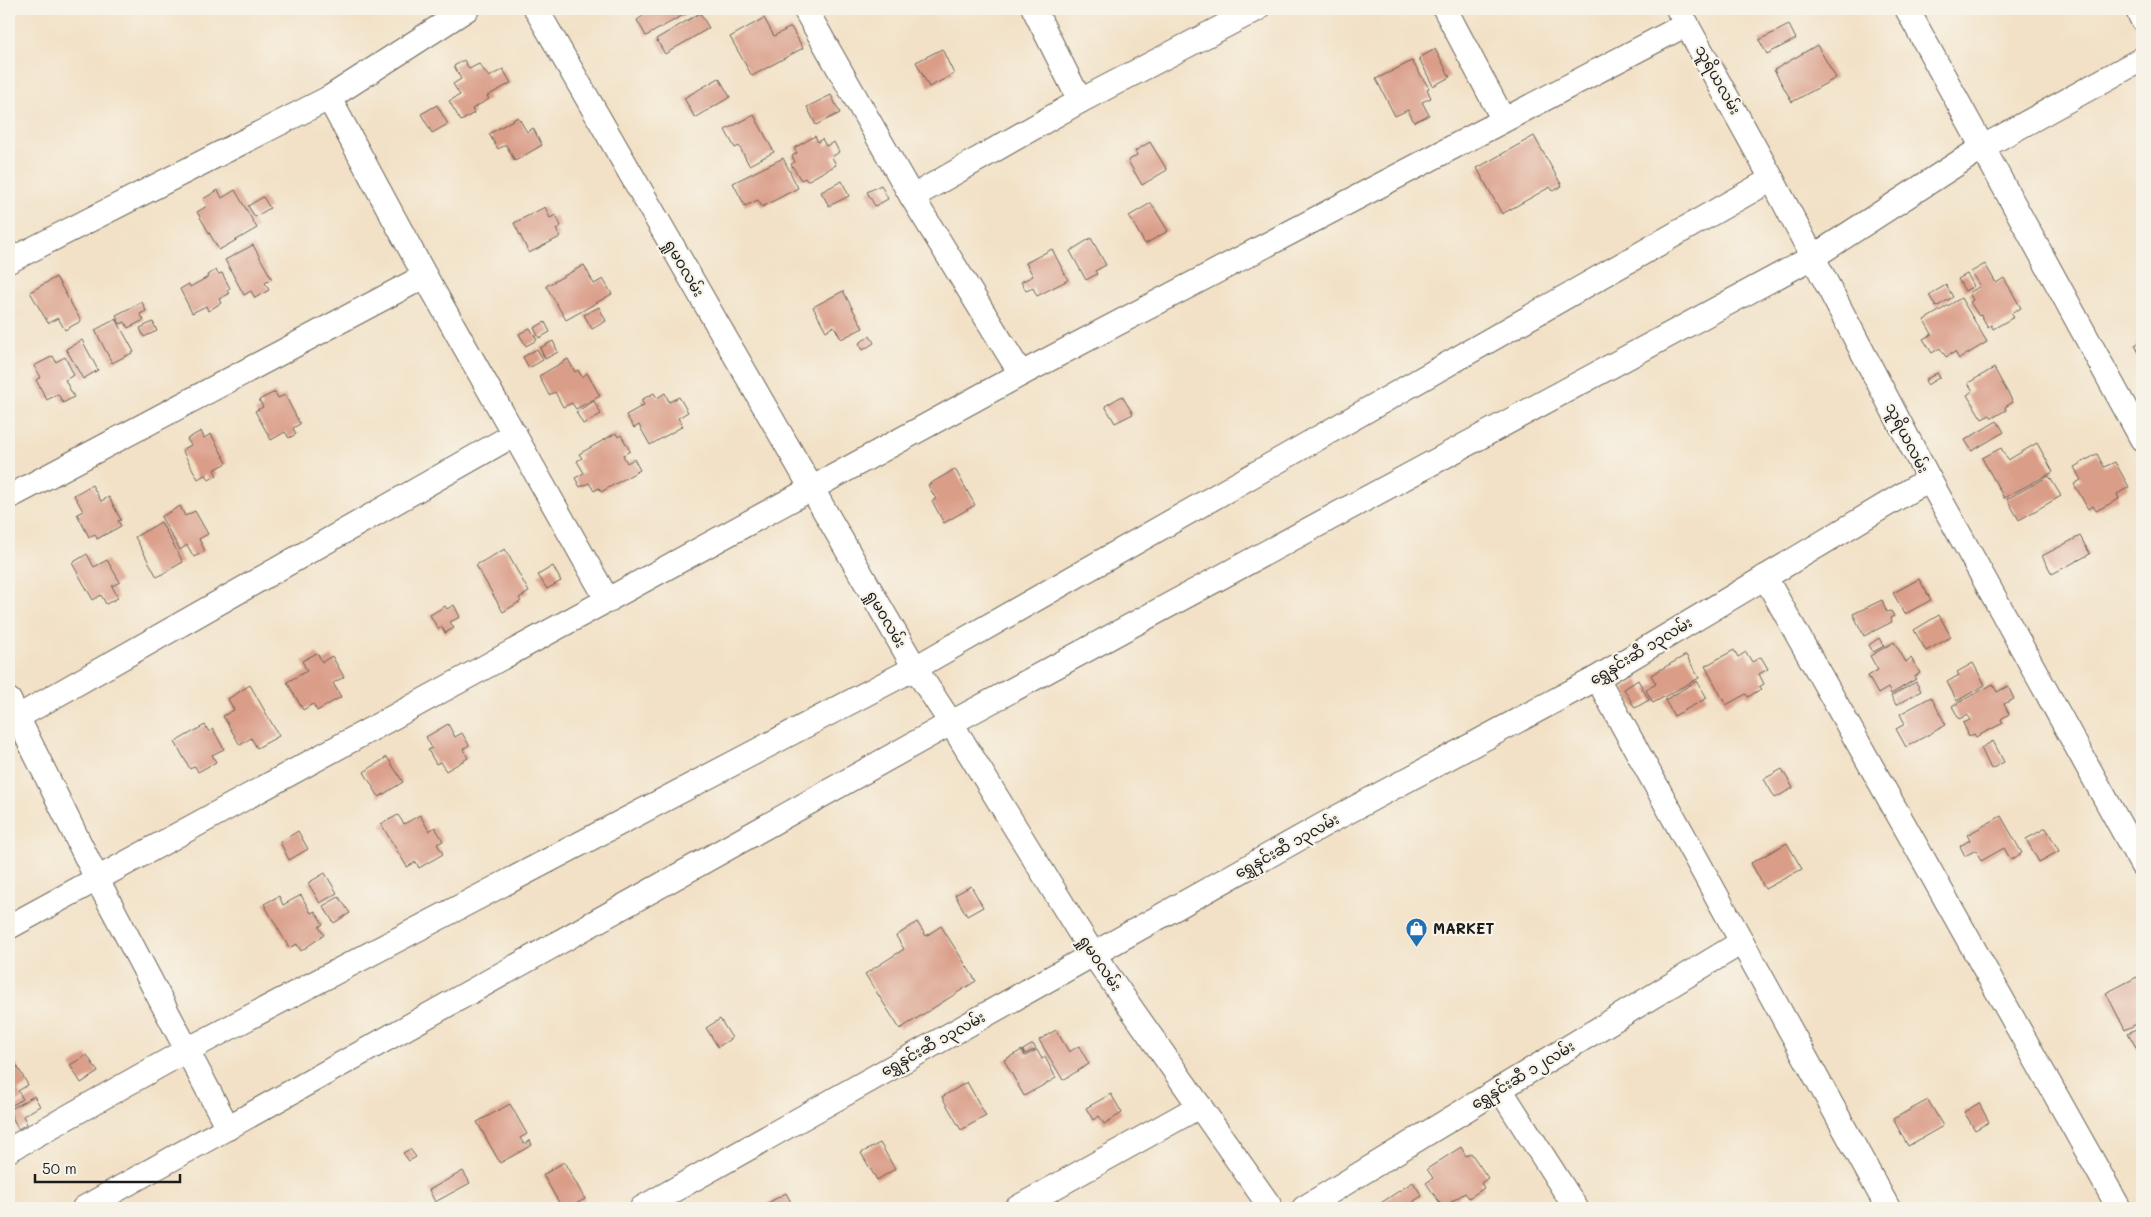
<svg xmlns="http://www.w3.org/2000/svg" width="2151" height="1217" viewBox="0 0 2151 1217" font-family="Mali,'Noto Sans Myanmar',sans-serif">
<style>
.building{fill:#da9d88}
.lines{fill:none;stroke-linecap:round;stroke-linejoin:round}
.minor-casing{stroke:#676158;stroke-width:26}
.minor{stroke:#fff;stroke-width:24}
.labels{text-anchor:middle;stroke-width:4.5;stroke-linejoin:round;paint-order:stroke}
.street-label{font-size:15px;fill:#1c1c1c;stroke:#f7f3e8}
.poi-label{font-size:15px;font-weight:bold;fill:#1c1c1c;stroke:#f7f3e8;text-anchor:start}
</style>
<rect width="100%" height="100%" fill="#f7f3e8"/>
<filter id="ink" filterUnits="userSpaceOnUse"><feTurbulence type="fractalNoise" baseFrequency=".02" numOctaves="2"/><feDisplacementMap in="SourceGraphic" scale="10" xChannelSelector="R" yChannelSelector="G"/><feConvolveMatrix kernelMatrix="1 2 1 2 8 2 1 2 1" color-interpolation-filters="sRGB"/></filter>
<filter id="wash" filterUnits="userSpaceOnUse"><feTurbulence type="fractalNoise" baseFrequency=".0096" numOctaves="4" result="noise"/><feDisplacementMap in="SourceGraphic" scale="20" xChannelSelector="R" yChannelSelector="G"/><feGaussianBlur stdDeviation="1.12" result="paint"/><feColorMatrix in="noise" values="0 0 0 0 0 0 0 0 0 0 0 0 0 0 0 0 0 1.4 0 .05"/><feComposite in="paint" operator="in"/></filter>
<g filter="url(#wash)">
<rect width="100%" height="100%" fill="#f2e1c6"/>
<g id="blocks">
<!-- building -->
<g class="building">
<path d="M643 9H694L646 36 637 20 646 14Z"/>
<path d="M700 13 709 28 665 54 656 39Z"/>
<path d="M764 18 774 36 791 27 803 48 752 76 730 37Z"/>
<path d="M1789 25 1796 39 1767 54 1759 40Z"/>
<path d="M1817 45 1836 78 1792 102 1774 70Z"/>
<path d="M942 49 954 74 929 87 916 62Z"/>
<path d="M1435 49 1450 77 1433 86 1419 58Z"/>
<path d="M464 60 469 69 479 64 489 77 503 69 511 83 487 96 489 99 472 109 474 113 461 121 449 101 460 95 453 84 461 79 454 66Z"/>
<path d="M1412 61 1429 88 1427 89 1431 98 1422 102 1429 115 1414 122 1408 110 1395 116 1376 79Z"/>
<path d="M719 78 730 97 695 118 684 98Z"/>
<path d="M831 95 840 113 816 125 807 107Z"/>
<path d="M437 105 448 124 432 133 421 114Z"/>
<path d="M754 115 774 152 749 165 739 146 735 148 725 130Z"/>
<path d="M518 117 527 132 533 128 542 145 515 161 506 145 498 149 489 134Z"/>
<path d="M815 136 818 142 822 139 826 146 834 142 839 152 832 157 836 165 807 181 805 178 801 180 791 164 795 162 792 156 797 153 794 148Z"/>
<path d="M1534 136 1562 186 1553 191 1550 187 1502 214 1477 168Z"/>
<path d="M1150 142 1167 170 1142 185 1128 161 1137 155 1135 151Z"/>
<path d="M783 158 798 188 762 207 758 200 745 206 733 183Z"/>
<path d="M842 181 849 196 829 206 821 192Z"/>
<path d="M881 185 888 199 875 206 867 192Z"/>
<path d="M218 190 222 198 235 190 257 228 219 250 197 212 207 206 203 199Z"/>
<path d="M263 197 270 208 255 217 248 206Z"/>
<path d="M1151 203 1168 231 1145 244 1129 216Z"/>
<path d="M545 207 550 218 556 215 561 226 556 229 560 237 529 253 514 223Z"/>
<path d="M1091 238 1106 265 1095 271 1097 274 1086 280 1070 251Z"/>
<path d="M253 245 272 279 265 283 269 290 255 298 251 291 244 295 225 260Z"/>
<path d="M1052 249 1068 280 1037 296 1033 288 1026 291 1021 282 1033 276 1026 263Z"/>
<path d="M1985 264 1996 283 2004 278 2021 308 2011 314 2014 317 1993 329 1991 325 1988 327 1981 315 1979 316 1970 302 1973 300 1969 293 1980 286 1971 272Z"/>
<path d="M584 265 594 284 603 279 612 294 566 320 546 286Z"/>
<path d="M216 270 218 274 222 273 230 288 227 290 229 294 219 299 221 303 208 311 206 306 192 313 180 289 189 284 190 287 208 277 207 275Z"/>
<path d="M1967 274 1974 286 1965 291 1958 279Z"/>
<path d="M56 277 81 321 65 330 58 318 48 323 30 292Z"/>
<path d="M1946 285 1953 297 1936 307 1929 295Z"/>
<path d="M843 291 863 328 841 339 834 326 826 331 813 307Z"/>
<path d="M1961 298 1987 342 1959 359 1955 352 1946 357 1940 348 1932 353 1923 339 1932 334 1924 320Z"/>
<path d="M142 302 146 311 140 314 144 320 128 328 125 322 120 324 116 315Z"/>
<path d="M599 307 606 321 592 329 584 315Z"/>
<path d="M116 319 134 352 112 363 95 330Z"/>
<path d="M153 322 157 331 144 337 140 328Z"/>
<path d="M545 322 550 332 539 338 534 328Z"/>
<path d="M530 328 537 340 526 346 519 334Z"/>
<path d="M870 336 874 343 863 350 859 343Z"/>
<path d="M82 340 98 370 83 379 66 349Z"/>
<path d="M553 341 558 352 545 359 540 348Z"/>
<path d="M2142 341V359L2135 345Z"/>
<path d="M537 349 543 360 529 368 523 357Z"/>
<path d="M53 356 56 362 65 357 74 375 65 380 74 397 63 403 58 394 47 400 36 380 41 377 34 366Z"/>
<path d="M568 359 575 372 578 370 582 377 587 373 600 396 576 409 572 403 563 407 555 392 549 395 539 376Z"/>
<path d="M1994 368 2013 402 2005 407 2006 410 1992 418 1990 415 1982 419 1967 395 1973 391 1968 383Z"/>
<path d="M1937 373 1940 377 1927 385 1925 380Z"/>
<path d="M275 392 278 398 285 395 300 424 293 428 296 434 289 438 285 432 271 440 255 411 263 407 259 400Z"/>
<path d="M654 393 657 398 665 393 669 402 679 397 688 412 678 418 683 426 650 445 639 425 634 428 626 415 644 405 641 400Z"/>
<path d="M1122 396 1133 414 1115 423 1105 406Z"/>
<path d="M594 401 601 414 583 424 576 412Z"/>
<path d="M1997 421 2004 432 1972 451 1965 440Z"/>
<path d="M201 431 204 438 211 434 227 463 214 470 217 475 209 480 206 474 198 479 182 450 191 445 187 439Z"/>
<path d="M616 433 618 437 621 435 630 451 623 455 627 463 634 459 640 470 601 492 599 488 594 491 589 483 580 487 575 478 584 473 577 461 582 458 579 454Z"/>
<path d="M2037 443 2053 472 2004 498 1982 458 2001 448 2008 460Z"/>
<path d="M2097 454 2104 467 2115 462 2129 487 2117 494 2119 499 2096 511 2093 506 2088 509 2074 484 2081 480 2074 467Z"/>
<path d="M955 469 975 505 944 523 932 501 936 499 928 485Z"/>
<path d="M2049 476 2061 496 2019 520 2007 499Z"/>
<path d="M92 485 101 501 109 497 121 520 118 521 121 526 97 539 95 534 89 537 77 514 83 511 74 495Z"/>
<path d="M180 506 185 516 195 511 208 534 199 539 205 551 194 557 187 545 180 550 161 517Z"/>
<path d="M161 522 183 562 157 577 135 537Z"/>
<path d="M2080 536 2090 554 2052 574 2042 556Z"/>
<path d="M505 549 529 592 519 598 521 601 503 612 476 565Z"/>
<path d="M87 554 94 567 107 560 120 582 112 586 118 598 106 604 101 595 93 600 72 563Z"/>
<path d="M553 566 561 581 547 589 538 575Z"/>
<path d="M1919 579 1931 600 1905 614 1893 593Z"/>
<path d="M1882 600 1887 612 1891 611 1894 616 1890 618 1892 622 1864 636 1853 614Z"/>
<path d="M454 605 460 617 450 622 454 628 445 633 442 627 438 629 430 615 445 606 447 609Z"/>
<path d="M1939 615 1951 637 1926 651 1914 630Z"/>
<path d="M1879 638 1884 646 1873 652 1869 645Z"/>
<path d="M1894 642 1906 662 1911 658 1920 673 1914 677 1916 679 1891 694 1888 688 1878 694 1868 676 1878 670 1870 656Z"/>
<path d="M1734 650 1738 657 1746 652 1752 662 1761 657 1768 669 1759 674 1764 684 1759 687 1761 689 1748 697 1746 694 1726 705 1705 666Z"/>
<path d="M317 653 322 662 332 656 344 677 333 683 341 697 317 711 313 704 303 710 287 682 307 671 302 661Z"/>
<path d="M1686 655 1699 678 1653 703 1646 690 1656 684 1651 675Z"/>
<path d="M1973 663 1985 685 1957 701 1947 682 1959 675 1957 672Z"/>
<path d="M1638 680 1649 700 1635 708 1624 689Z"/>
<path d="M1697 681 1707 698 1674 716 1665 700Z"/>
<path d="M1916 682 1921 691 1896 705 1891 696Z"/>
<path d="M1993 684 1997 692 2008 686 2014 699 2004 704 2009 714 2001 719 2003 723 1976 737 1974 734 1969 736 1963 723 1970 720 1967 715 1959 719 1952 706Z"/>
<path d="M250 685 279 736 257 748 251 738 240 745 223 716 234 710 228 699Z"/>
<path d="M1931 697 1946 725 1906 747 1896 729 1905 724 1900 714Z"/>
<path d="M448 724 455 737 462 733 469 745 463 749 468 758 446 771 440 762 436 764 428 750 432 748 426 737Z"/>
<path d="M205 725 209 732 213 729 224 749 212 755 216 762 198 772 195 766 190 769 175 742Z"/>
<path d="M1993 741 2004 762 1991 769 1981 748Z"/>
<path d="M387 757 403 782 379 797 364 772Z"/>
<path d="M1782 769 1793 788 1775 798 1764 779Z"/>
<path d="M398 815 404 824 420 815 429 831 435 827 443 841 437 844 443 854 419 868 416 862 407 867 381 824Z"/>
<path d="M2001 816 2022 853 2011 860 2004 848 1981 861 1976 850 1965 856 1960 846 1970 840 1967 835Z"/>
<path d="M2046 828 2059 851 2039 862 2026 839Z"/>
<path d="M298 831 308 849 289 860 280 842Z"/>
<path d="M1787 843 1802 869 1765 889 1751 863Z"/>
<path d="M325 873 337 893 320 903 308 883Z"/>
<path d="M971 886 983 907 967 916 955 895Z"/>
<path d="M301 895 311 913 315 911 323 924 319 927 324 935 301 951 297 944 289 948 264 904 279 896 283 905Z"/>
<path d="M339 897 350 913 334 923 323 906Z"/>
<path d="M917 922 926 936 941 926 976 981 900 1029 865 974 904 949 896 936Z"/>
<path d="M2137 977 2142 988V995L2140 996 2142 1001V1021L2125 1030 2106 993Z"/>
<path d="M720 1019 732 1038 718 1047 706 1028Z"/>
<path d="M2142 1026V1058L2128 1033Z"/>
<path d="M1056 1030 1069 1052 1079 1046 1089 1064 1063 1080 1039 1040Z"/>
<path d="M1033 1044 1036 1049 1025 1054 1023 1050Z"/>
<path d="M1022 1050 1025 1056 1037 1050 1042 1059 1045 1057 1056 1078 1024 1096 1004 1060Z"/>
<path d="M9 1052 28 1085 18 1091 23 1099 9 1107Z"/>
<path d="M87 1055 98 1072 81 1083 70 1065Z"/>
<path d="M967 1082 986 1116 961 1130 942 1097Z"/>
<path d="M1111 1094 1122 1113 1104 1124 1099 1116 1093 1120 1086 1108Z"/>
<path d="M34 1096 40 1106 23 1116 27 1124 18 1129 9 1110Z"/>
<path d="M1928 1100 1943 1126 1908 1146 1893 1119Z"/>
<path d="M1979 1103 1989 1122 1975 1130 1964 1112Z"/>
<path d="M510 1104 527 1134 520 1138 524 1144 530 1140 532 1145 500 1163 477 1122Z"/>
<path d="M880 1143 895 1169 877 1180 861 1153Z"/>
<path d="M1461 1147 1466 1156 1471 1153 1488 1178 1481 1183 1484 1188 1469 1198 1465 1193 1451 1202 1455 1208H1438L1442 1206 1426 1183 1433 1178 1427 1169Z"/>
<path d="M410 1149 416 1157 409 1161 403 1153Z"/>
<path d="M564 1162 585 1199 568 1208H562L543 1175Z"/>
<path d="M463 1171 470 1183 435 1202 429 1190Z"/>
<path d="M1413 1182 1422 1196 1414 1201 1418 1208H1373Z"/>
<path d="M786 1193 794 1208H759Z"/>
</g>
</g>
</g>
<g filter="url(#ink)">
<use href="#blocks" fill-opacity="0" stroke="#676158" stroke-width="1"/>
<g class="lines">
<defs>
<g id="minor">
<path d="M536 9 915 668 951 723 1093 954 1271 1208"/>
<path d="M805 9 912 197 1080 101 1257 9"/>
<path d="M1034 9 1080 101"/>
<path d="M1445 9 1503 119"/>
<path d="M1678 9 1772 179 1929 479 2142 865"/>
<path d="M1907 9 2142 439"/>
<path d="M2137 9 2142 19"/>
<path d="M329 98 425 276 608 601"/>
<path d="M912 197 1021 374"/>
<path d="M9 261 329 98 467 9"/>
<path d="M9 497 425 276"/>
<path d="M1765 577 2119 1208"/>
<path d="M1597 678 1888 1208"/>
<path d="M9 700 97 879 228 1128"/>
<path d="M9 722 515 434"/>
<path d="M9 927 1021 374 1687 24"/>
<path d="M1500 1089 1576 1208"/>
<path d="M9 1150 187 1050 915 668 1772 179"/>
<path d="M84 1208 951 723 1813 257 1983 147 2142 59"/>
<path d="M642 1208 1323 825 1597 678 1929 479"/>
<path d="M1017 1208 1200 1106"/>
<path d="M1304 1208 1742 942"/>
</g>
</defs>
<!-- minor casing -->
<use href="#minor" class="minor-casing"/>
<!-- minor -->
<use href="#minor" class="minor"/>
</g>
</g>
<!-- icons -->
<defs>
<symbol id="shop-pin" viewBox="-11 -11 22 30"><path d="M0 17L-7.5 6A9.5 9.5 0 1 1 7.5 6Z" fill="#1f6fb2" stroke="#f7f3e8"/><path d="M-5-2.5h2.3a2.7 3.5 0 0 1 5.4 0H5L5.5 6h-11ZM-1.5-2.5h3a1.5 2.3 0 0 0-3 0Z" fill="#fff"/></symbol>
</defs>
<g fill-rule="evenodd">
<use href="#shop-pin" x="1404" y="916" width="25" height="34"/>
</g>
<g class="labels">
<!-- street labels -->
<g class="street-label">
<text transform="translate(1718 80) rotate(61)" y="5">သူရိယလမ်း</text>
<text transform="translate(684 268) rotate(60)" y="5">ရှုမဝလမ်း</text>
<text transform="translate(1907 438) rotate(63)" y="5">သူရိယလမ်း</text>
<text transform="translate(886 619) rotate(60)" y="5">ရှုမဝလမ်း</text>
<text transform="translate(1641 651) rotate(-31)" y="5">ရွှေနှင်းဆီ ၁၃လမ်း</text>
<text transform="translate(1287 846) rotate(-29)" y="5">ရွှေနှင်းဆီ ၁၃လမ်း</text>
<text transform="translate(1100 963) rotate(56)" y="5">ရှုမဝလမ်း</text>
<text transform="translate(933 1044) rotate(-29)" y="5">ရွှေနှင်းဆီ ၁၃လမ်း</text>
<text transform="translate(1523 1075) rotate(-31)" y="5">ရွှေနှင်းဆီ ၁၂လမ်း</text>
</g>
<!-- poi labels -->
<g class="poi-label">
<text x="1433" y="934">MARKET</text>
</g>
</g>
<!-- margin -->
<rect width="2151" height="1217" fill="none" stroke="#f7f3e8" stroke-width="30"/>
<!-- scale -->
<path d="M35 1174v8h145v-8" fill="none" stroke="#1c1c1c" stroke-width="2.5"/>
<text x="42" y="1174" font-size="15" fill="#1c1c1c" stroke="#f7f3e8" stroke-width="4" paint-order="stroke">50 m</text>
</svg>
